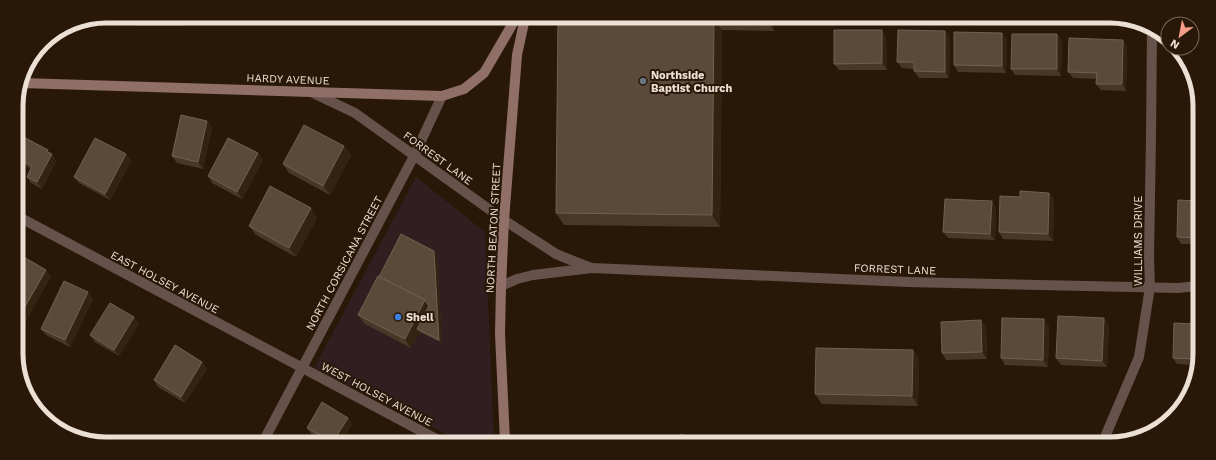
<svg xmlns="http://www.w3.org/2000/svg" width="1216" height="460" viewBox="0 0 1216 460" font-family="'Work Sans',sans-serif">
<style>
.commercial{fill:#311e21}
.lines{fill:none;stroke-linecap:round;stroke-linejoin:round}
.street{stroke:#66524b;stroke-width:10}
.secondary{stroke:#906f66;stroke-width:10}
.wall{fill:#493827}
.shaded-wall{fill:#352312}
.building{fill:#5b4a3a;stroke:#726152}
.worship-dot{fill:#6b7280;stroke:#291807;stroke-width:1.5}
.shop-dot{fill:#3f7fe0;stroke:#291807;stroke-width:1.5}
.labels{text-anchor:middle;stroke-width:4;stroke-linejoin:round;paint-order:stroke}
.poi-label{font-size:11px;font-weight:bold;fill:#ece0d5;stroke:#291807;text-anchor:start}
.street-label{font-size:11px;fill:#ece0d5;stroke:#291807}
.rim{fill:none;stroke:#ece0d5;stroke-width:5}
</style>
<rect width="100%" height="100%" fill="#291807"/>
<!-- commercial -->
<path class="commercial" d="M416 177 485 232 494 441H460L314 368Z"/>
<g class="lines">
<!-- street -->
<g class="street">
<path d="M311 92 355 113 504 220 556 254 591 268"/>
<path d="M17 216 440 441"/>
<path d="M501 286 517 279 533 275 592 268 908 282 1178 288 1197 286"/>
<path d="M264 440 414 156 442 96"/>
<path d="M1102 444 1139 357 1150 287 1149 257 1151 137 1152 29"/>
</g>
<!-- secondary -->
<g class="secondary">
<path d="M21 83 442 96 464 89 484 73 516 18"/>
<path d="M505 441 500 334 501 286 504 220 517 55 525 18"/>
</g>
</g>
<!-- wall -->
<g class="wall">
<path d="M104 16V19L96 18Z"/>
<path d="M184 16V26H136L131 19Z"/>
<path d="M558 18 774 19V31L722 30 720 227 564 225 556 213Z"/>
<path d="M69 24V29L63 28Z"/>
<path d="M945 31 950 38 949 78H919L914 71V69L902 68 897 62Z"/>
<path d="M1002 33 1007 40 1006 73 958 72 954 65Z"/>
<path d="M1057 34 1062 41 1061 76 1015 75 1011 69Z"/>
<path d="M886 36 887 70H839L834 64Z"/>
<path d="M1127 46 1126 91 1101 90 1096 84V79L1073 78 1068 72Z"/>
<path d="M207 121 212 128 203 169 177 163 172 156Z"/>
<path d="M16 133 51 153 56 161 42 189 31 183 27 177 31 169 17 162Z"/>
<path d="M344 146 351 155 330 195 289 173 283 164Z"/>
<path d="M258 153 263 160 242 199 212 183 208 176Z"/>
<path d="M126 154 131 161 110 200 79 183 74 177Z"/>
<path d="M1049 193 1054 199 1053 241 1003 239 999 232 1020 197Z"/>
<path d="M1198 201 1197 244H1181L1177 237Z"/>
<path d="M996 208 995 240 948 238 943 232Z"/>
<path d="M317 218 296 257 256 235 249 226Z"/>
<path d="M437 255 442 343 420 332 411 348 365 324 358 315 379 277Z"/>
<path d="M17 264 51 276 24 324 17 320Z"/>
<path d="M88 292 93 299 70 347 46 335 41 329Z"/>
<path d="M1104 318 1109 325 1107 367 1061 365 1056 358Z"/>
<path d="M139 324 119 356 95 342 90 335Z"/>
<path d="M1196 324V365L1177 364 1173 358Z"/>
<path d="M1049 326 1048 367 1005 365 1001 358Z"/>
<path d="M986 327 987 359 946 360 942 353Z"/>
<path d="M913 350 919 359 918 406 822 404 815 394Z"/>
<path d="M202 362 207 369 185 403 158 387 154 380Z"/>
<path d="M352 424 343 440H321L312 435 307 428Z"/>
</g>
<!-- shaded-wall -->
<g class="shaded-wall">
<path d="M179 16H184V26L179 20Z"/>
<path d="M714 19 722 30 720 227 712 215Z"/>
<path d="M766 19H774V31Z"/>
<path d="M69 24V29L67 26Z"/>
<path d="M882 30 886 36 887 70 882 63Z"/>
<path d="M945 31 950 38 949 78 945 72Z"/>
<path d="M1002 33 1007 40 1006 73 1002 66Z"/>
<path d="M1057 34 1062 41 1061 76 1057 69Z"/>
<path d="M1123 40 1127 46 1126 91 1122 84Z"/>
<path d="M207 121 212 128 203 169 198 162Z"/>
<path d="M344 146 351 155 330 195 323 186Z"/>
<path d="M48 150 56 161 42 189 37 182Z"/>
<path d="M258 153 263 160 242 199 237 192Z"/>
<path d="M126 154 131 161 110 200 105 194Z"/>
<path d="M1049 193 1054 199 1053 241 1048 234Z"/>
<path d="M992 201 996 208 995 240 990 234Z"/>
<path d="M311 208 317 218 296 257 289 248Z"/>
<path d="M434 251 437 255 442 343 439 340Z"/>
<path d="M46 270 51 276 24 324 19 317Z"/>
<path d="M88 292 93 299 70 347 65 340Z"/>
<path d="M425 300 431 310 417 329 420 332 411 348 405 339Z"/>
<path d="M134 317 139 324 119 356 114 350Z"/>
<path d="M1104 318 1109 325 1107 367 1102 361Z"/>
<path d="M1044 319 1049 326 1048 367 1043 360Z"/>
<path d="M981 320 986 327 987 359 982 352Z"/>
<path d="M913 350 919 359 918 406 912 396Z"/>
<path d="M202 362 207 369 185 403 181 397Z"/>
<path d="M348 418 352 424 343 440H334Z"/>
</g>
<!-- building -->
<g class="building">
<path d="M131 16H179V20L131 19Z"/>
<path d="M558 18 766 19H714L712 215 556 213Z"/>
<path d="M834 30H882V63L834 64Z"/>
<path d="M898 30 945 31V72L914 71V62H897Z"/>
<path d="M954 32 1002 33V66L954 65Z"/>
<path d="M1012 34H1057V69H1011Z"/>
<path d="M1069 38 1123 40 1122 84H1096L1097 73 1068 72Z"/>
<path d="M181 115 207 121 198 162 172 156Z"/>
<path d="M304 125 344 146 323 186 283 164Z"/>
<path d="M16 133 48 150 47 152 52 154 37 182 27 177 32 166 17 158Z"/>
<path d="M95 138 126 154 105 194 74 177Z"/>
<path d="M228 138 258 153 237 192 208 176Z"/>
<path d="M270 186 311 208 289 248 249 226Z"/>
<path d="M1020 191 1049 193 1048 234 999 232 1000 196 1020 197Z"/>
<path d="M945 199 992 201 990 234 943 232Z"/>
<path d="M1178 200 1198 201 1197 238 1177 237Z"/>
<path d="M401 234 434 251 439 340 417 329 429 306 425 300 379 277Z"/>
<path d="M22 256 46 270 19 317 17 316V264Z"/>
<path d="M378 276 425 300 405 339 358 315Z"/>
<path d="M64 281 88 292 65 340 41 329Z"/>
<path d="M110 303 134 317 114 350 90 335Z"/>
<path d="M1058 316 1104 318 1102 361 1056 358Z"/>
<path d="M1002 318 1044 319 1043 360 1001 358Z"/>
<path d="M981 320 982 352 942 353 941 322Z"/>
<path d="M1174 323 1196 324V359L1173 358Z"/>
<path d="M175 345 202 362 181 397 154 380Z"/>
<path d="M816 348 913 350 912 396 815 394Z"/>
<path d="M322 402 348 418 334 440H328L307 428Z"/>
<path d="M682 434 690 442H673Z"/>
<path d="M984 440 991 443H982Z"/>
</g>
<!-- markers -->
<circle class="worship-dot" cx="643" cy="81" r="4"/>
<circle class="shop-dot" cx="398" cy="317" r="4"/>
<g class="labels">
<!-- poi labels -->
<g class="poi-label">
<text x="651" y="79">Northside<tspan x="651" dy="13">Baptist Church</tspan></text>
<text x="406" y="321">Shell</text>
</g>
<!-- street labels -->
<g class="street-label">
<text transform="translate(288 79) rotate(2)" y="4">HARDY AVENUE</text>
<text transform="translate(438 158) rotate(36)" y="4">FORREST LANE</text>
<text transform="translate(493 228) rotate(-87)" y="4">NORTH BEATON STREET</text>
<text transform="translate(1138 241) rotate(-90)" y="4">WILLIAMS DRIVE</text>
<text transform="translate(344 263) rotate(-62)" y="4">NORTH CORSICANA STREET</text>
<text transform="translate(895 269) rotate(2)" y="4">FORREST LANE</text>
<text transform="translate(165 282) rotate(28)" y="4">EAST HOLSEY AVENUE</text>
<text transform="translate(377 394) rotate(28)" y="4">WEST HOLSEY AVENUE</text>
</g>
</g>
<!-- crop -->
<path d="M0 0H1216V460H0ZM106 23H1110A83 83 0 0 1 1193 106V354A83 83 0 0 1 1110 437H106A83 83 0 0 1 23 354V106A83 83 0 0 1 106 23Z" fill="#291807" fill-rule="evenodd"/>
<path class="rim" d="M106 23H1110A83 83 0 0 1 1193 106V354A83 83 0 0 1 1110 437H106A83 83 0 0 1 23 354V106A83 83 0 0 1 106 23Z"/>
<!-- north arrow -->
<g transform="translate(1180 36) rotate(212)"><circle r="19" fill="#291807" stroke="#776859"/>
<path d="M0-3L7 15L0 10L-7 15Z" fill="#f49e88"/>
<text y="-6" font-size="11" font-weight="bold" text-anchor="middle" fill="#ece0d5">N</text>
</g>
</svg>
